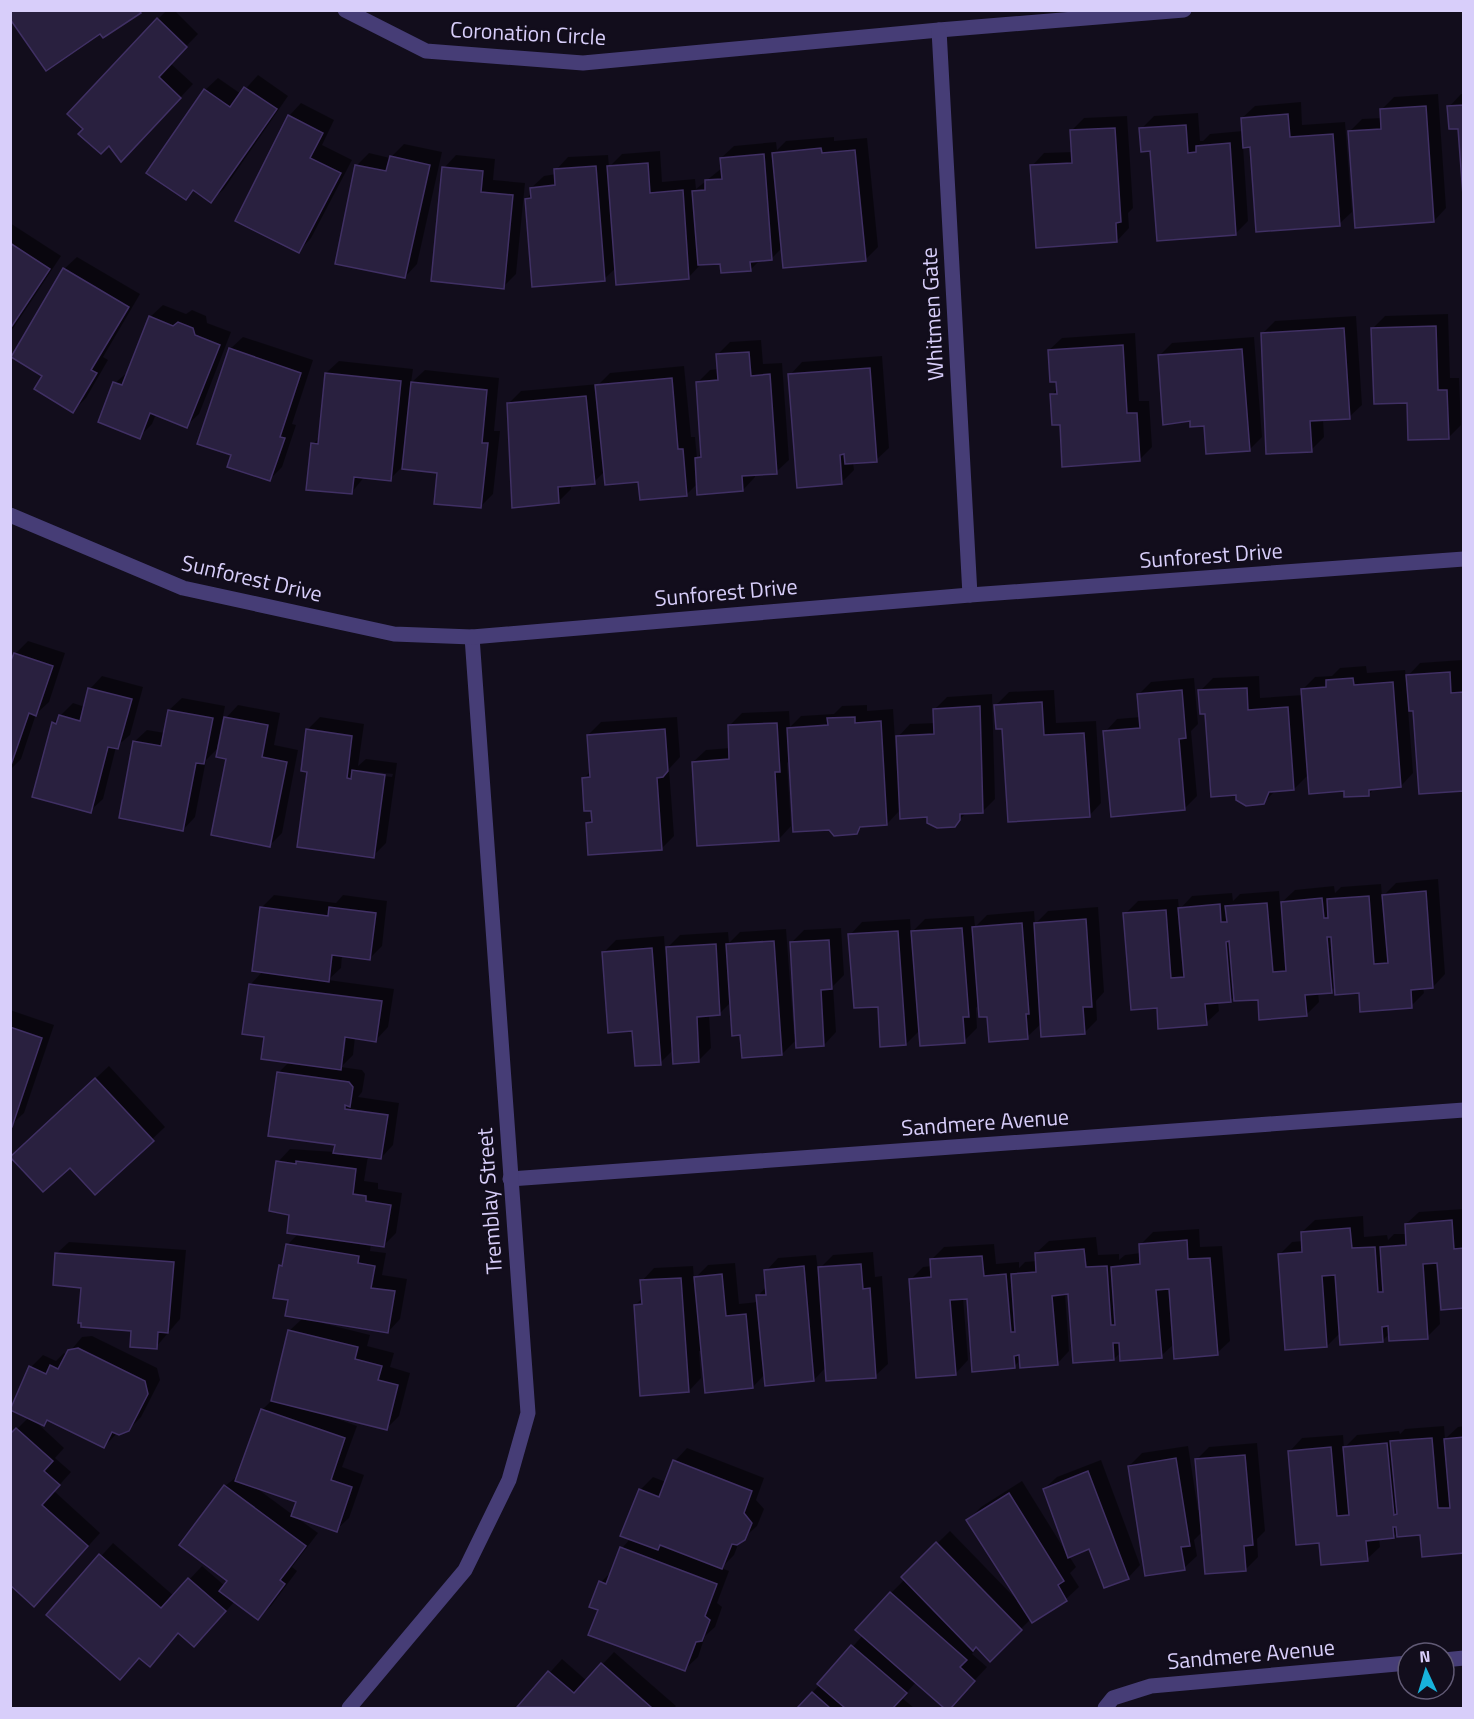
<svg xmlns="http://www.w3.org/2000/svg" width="1474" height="1719" viewBox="0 0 1474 1719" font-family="'Titillium Web',sans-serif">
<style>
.shadow{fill:#0007;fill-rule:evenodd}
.building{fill:#29203f;stroke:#403064;stroke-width:1.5}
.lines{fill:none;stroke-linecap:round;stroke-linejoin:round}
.minor{stroke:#463d76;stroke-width:15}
.tertiary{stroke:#463d76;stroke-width:15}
.labels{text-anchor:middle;stroke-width:4.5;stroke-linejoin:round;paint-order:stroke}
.street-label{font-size:22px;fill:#d8cefa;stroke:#120d1c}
</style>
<rect width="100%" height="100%" fill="#120d1c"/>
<!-- shadow -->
<g class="shadow">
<path d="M167 10H174L198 34 170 63 193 84 133 148 158 19Z"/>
<path d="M258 75 288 96 224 189 211 201 195 189 185 198 205 90 218 78 241 94Z"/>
<path d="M1438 94 1446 208 1434 221 1349 132 1362 119 1382 118 1381 110 1394 97Z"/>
<path d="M1461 94H1464V186L1460 127 1449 107Z"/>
<path d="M1301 102 1302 125 1345 122 1352 212 1339 224 1252 145 1243 146 1248 221 1235 234 1152 149 1141 129 1154 116 1198 113 1200 141H1203L1210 134 1243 131 1242 118 1255 106Z"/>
<path d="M301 103 334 120 322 145 352 160 311 238 299 251 289 116Z"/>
<path d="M1127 116 1133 208 1128 213 1129 228 1117 241 1032 166 1044 153 1073 152 1071 131 1084 118Z"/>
<path d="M834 137V141L867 138 878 247 865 260 782 248 771 259H761L750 270 721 262 701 264 688 278 616 268 604 279 526 199 532 193 531 188 544 176 556 174V170L568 157 608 155 609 167 622 154 660 151 662 182 695 179 696 189 722 168 721 158 734 146 776 142 777 150 786 141Z"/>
<path d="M404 144 442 152 417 264 405 277 356 166 369 153 390 158Z"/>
<path d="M456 155 495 159 493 180 525 183 516 274 503 287 444 168Z"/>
<path d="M10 223 61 256 10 333Z"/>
<path d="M77 257 140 294 103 357 108 360 86 398 73 411 44 375 64 269Z"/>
<path d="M163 305 186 314 192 310 206 316 207 323 231 332 199 414 186 426 156 414 152 424 139 437 115 383 129 371 150 317Z"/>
<path d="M1448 314 1450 378H1459L1461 425 1448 438 1408 401 1372 329 1385 316Z"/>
<path d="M1356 316 1362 405 1349 417 1323 419 1324 437 1311 450 1262 334 1275 321Z"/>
<path d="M1135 333 1139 401H1149L1152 447 1139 460 1061 423 1052 395 1058 388 1049 350 1062 338Z"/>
<path d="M243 337 313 360 292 424 296 425 282 467 270 479 233 454 230 349Z"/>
<path d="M1254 337 1262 437 1249 450 1206 424 1191 419 1160 355 1172 343Z"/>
<path d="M761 340 763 364 782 363 789 460 776 472 755 474V477L743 490 698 483 686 495 605 471 594 482 571 484V489L558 502 508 404 521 391 599 384 610 373 684 366 691 437H695L697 458 702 452 698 382 710 370 718 369 717 355 730 342Z"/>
<path d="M882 356 889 448 876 460 853 462 854 470 841 483 790 375 802 362Z"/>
<path d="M339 361 413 369 411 383 425 370 499 378 494 431H500L493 494 480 507 439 472 402 467 390 479 365 476 352 492 313 444 320 437 326 373Z"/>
<path d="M28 641 65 653 49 702 36 714 21 759 10 770V668L15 654Z"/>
<path d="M1462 660 1464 789 1414 709H1408L1413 773 1401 786 1375 788 1369 794 1345 790 1309 774 1294 789 1276 790 1263 803 1237 794 1200 691 1213 678 1259 676 1260 698 1303 695 1302 690 1315 677 1332 676 1340 668 1366 666 1367 673 1405 670 1406 678 1420 663Z"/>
<path d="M102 676 143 687 130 735 116 747 103 799 90 811 53 723 73 703 85 707 90 689Z"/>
<path d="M1194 678 1198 724 1191 731 1197 796 1185 808 1105 732 1117 719 1141 717 1139 694 1151 682Z"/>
<path d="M1054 690 1056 723 1096 721 1101 803 1089 816 1004 727 996 705 1009 692Z"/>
<path d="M992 694 995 799 983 811 967 812 954 825 901 809 887 824 863 826 856 833 790 760 787 763 791 826 779 839 693 762 706 750 730 748 729 726 742 713 789 711 790 727 801 716 834 714 842 706 867 705V711L893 709 897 771H900L898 737 910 724 935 723V709L947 697Z"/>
<path d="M182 698 225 706 217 747H219L206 760 195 817 183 830 134 742 147 730 165 733 169 710Z"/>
<path d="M238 705 280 713 274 745 298 750 282 833 270 845 226 718Z"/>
<path d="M320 717 364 724 358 766 366 759 397 763 386 843 373 856 307 730ZM358 770 393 774 392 777 355 772Z"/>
<path d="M677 717 680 757 669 769 674 836 661 849 587 823 593 817 584 778 591 771 588 735 601 722Z"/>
<path d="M1438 879 1445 974 1433 987H1423L1424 993 1411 1006 1336 986 1331 991 1318 992 1319 1002 1306 1015 1259 998 1235 996 1230 1001 1218 1002 1219 1011 1206 1023 1158 1006 1125 914 1138 901 1178 899 1179 910 1192 896 1232 893 1233 901 1240 894 1279 891 1280 904 1295 890 1334 886 1335 893 1341 887 1381 884 1382 897 1396 883Z"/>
<path d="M274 895 336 903 343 895 387 901 382 946 369 959 342 955 341 968 328 980 394 989 388 1027 376 1040 355 1037 353 1055 341 1067 362 1070 365 1074 362 1092 358 1097 399 1103 393 1145 381 1158 368 1156 364 1181 378 1183V1189L402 1193 396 1233 384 1245 371 1244 370 1251 386 1253 382 1275 407 1279 400 1319 388 1332 322 1321V1323L370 1335 367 1346 394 1353 390 1367 410 1373 399 1416 387 1428 332 1415V1417L357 1426 342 1467 364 1475 349 1518 336 1530 296 1517 318 1533 292 1567 297 1571 271 1606 258 1618 235 1601 207 1633 179 1632 150 1665 140 1657 48 1615 113 1543 174 1596 202 1566 225 1586 229 1581 225 1486 239 1475 262 1410 273 1399 289 1331 303 1318 289 1298 280 1266 285 1261 287 1245 299 1233 278 1162 290 1149 335 1152 336 1144 278 1073 290 1061 265 1036 251 984 263 971 261 908ZM344 1029 347 1030 344 1056H341ZM255 1487 298 1501 293 1515Z"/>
<path d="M1098 907 1104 992 1096 1001 1097 1020 1084 1033 1042 1023 1027 1037 980 1004 976 1008 977 1028 964 1041 920 1030 906 1044 879 1005 850 935 862 922 910 919 911 933 925 919 974 916 975 927 987 915 1034 911 1035 924 1048 911Z"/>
<path d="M841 928 844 975 833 986 836 1032 824 1045 797 1039 782 1054 741 1033 731 1002 719 1014 709 1015 711 1048 699 1060 674 1049 660 1063 634 1030 603 953 616 940 664 936 665 950 680 935 728 932 729 943 740 932 786 929 794 1034H797L791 943 804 930Z"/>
<path d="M10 1010 54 1025 24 1113 11 1125Z"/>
<path d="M109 1066 165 1127 95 1193 70 1165 25 1144Z"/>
<path d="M1464 1209V1307L1439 1261H1436L1440 1324 1427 1337 1390 1333 1383 1340 1341 1332 1327 1346 1280 1254 1292 1242 1303 1241 1302 1232 1315 1220 1363 1216 1364 1237 1387 1235 1388 1240 1394 1234H1407L1406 1224 1419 1212Z"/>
<path d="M1199 1229 1200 1247 1222 1246 1230 1341 1217 1353 1175 1343 1161 1356 1121 1352 1114 1359 1069 1292 1065 1293 1069 1351 1057 1364 1020 1360 1014 1367 968 1297H963L968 1360 956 1373 910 1280 923 1267 932 1266 931 1260 944 1247 994 1244 996 1264 1019 1262V1268L1025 1262 1037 1261 1036 1253 1049 1241 1096 1237 1098 1255 1119 1254V1260L1125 1255 1141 1253V1244L1153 1232Z"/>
<path d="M69 1242 186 1250 180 1319 156 1347 82 1286 56 1254Z"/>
<path d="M873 1252 875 1277 882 1276 888 1364 875 1376 826 1367 814 1380 765 1374 753 1387 702 1351H699L701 1378 689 1391 635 1305 643 1298 642 1281 654 1268 693 1266 694 1279 708 1265 735 1263 739 1304 758 1302V1296L767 1286 766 1271 778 1258 816 1255 818 1270 833 1255Z"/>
<path d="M92 1336 157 1368 160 1380 141 1417 128 1430 117 1433 104 1447 49 1419 44 1425 36 1422 64 1448 55 1458 71 1472 54 1491 100 1533 47 1592 10 1436 29 1417 10 1408 31 1367 43 1355 56 1361 64 1353 67 1355 82 1337Z"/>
<path d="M1444 1426 1445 1439 1458 1427 1464 1426V1552L1422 1534 1398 1532 1394 1536 1379 1538 1380 1547 1367 1559 1320 1541 1290 1451 1302 1438 1343 1435 1344 1448 1357 1435 1399 1431 1400 1434 1405 1429Z"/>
<path d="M1257 1443 1265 1531 1257 1539 1258 1557 1246 1569 1203 1531 1194 1540 1197 1556 1184 1568 1129 1466 1142 1453 1188 1446 1198 1510H1201L1196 1460 1209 1447Z"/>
<path d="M687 1448 764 1478 756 1500 764 1509 757 1526 739 1542 734 1555 721 1568 729 1571 717 1603 722 1607 715 1627 705 1636 698 1657 685 1669 600 1609 601 1582 613 1570 622 1548 631 1538 640 1490 653 1477 666 1482 675 1461Z"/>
<path d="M1101 1460 1140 1565 1128 1578 1090 1547 1069 1556 1076 1567 1070 1573 1079 1587 1066 1599 1032 1621 1031 1619 990 1659 978 1647 972 1654 987 1667 949 1708 916 1682 902 1698 914 1708H799L863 1635 891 1593 905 1579 903 1577 950 1531 1017 1600 968 1520 981 1507 1022 1481 1066 1552 1044 1489 1057 1477Z"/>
<path d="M614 1652 676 1706 674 1708H518L562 1659 587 1681Z"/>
</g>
<!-- building -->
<g class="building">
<path d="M10 10H139L141 13 103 38 100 34 46 71 10 19Z"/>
<path d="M157 18 187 47 159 77 181 98 121 162 109 146 101 154 78 134 83 129 67 114Z"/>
<path d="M244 87 277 109 211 203 193 190 186 200 146 173 204 89 230 107Z"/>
<path d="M1464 105V209L1458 129H1449L1447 106Z"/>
<path d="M1426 106 1434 222 1355 228 1348 131 1381 129 1380 109Z"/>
<path d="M1288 114 1290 137 1333 134 1340 226 1256 232 1250 147 1243 148 1241 118Z"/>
<path d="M288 115 323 133 310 158 341 173 299 253 235 221Z"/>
<path d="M1186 125 1188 153 1196 152V146L1230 143 1236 235 1157 241 1150 151 1141 152 1139 128Z"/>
<path d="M1115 128 1121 222 1116 223 1117 242 1036 248 1030 165 1072 163 1070 130Z"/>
<path d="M821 148 822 153 855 150 866 261 783 268 772 153Z"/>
<path d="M764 154 772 260 750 262 751 271 721 273 720 264 698 265 692 191 705 190V180L722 179 720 158Z"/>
<path d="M390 156 430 165 405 278 335 264 355 165 386 171Z"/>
<path d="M648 163 650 193 683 190 689 279 616 285 607 166Z"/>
<path d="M596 166 605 281 532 287 525 199 531 198 530 188 555 185 554 169Z"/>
<path d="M442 167 483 171 481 192 513 195 504 289 431 281Z"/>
<path d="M10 243 50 269 10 329Z"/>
<path d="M63 268 129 307 91 370 97 373 73 413 34 389 42 376 11 357Z"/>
<path d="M149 316 173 326 178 322 193 328 195 335 220 345 187 428 150 413 140 439 98 422 113 382 122 385Z"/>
<path d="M1436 326 1438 390H1447L1449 439 1408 440 1407 403 1374 404 1371 328Z"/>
<path d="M1344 328 1350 419 1310 421 1312 452 1266 454 1261 333Z"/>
<path d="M1123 345 1127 413H1137L1140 461 1062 467 1060 425H1052L1050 394H1057L1056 382H1050L1048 350Z"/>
<path d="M229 348 301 373 280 437 285 438 270 481 227 467 231 455 197 444Z"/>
<path d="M1242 349 1250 451 1206 454 1204 426 1190 427V421L1163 425 1158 355Z"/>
<path d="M749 352 751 376 770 374 777 474 742 476 743 491 697 495 695 458 701 457 696 382 718 380 716 354Z"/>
<path d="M870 368 877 462 845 464 844 454 840 455 842 484 797 488 788 374Z"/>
<path d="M325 373 401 381 391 481 354 477 352 494 306 490 311 443 318 444Z"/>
<path d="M672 378 678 449H683L687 496 640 500 638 482 605 485 595 385Z"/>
<path d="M411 382 487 390 482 443H488L481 508 434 504 437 473 402 469Z"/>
<path d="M586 396 595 484 558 487 559 503 512 508 507 403Z"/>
<path d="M14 653 53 666 36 716 29 713 10 768V663Z"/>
<path d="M1450 672 1451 693 1464 692V791L1419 794 1413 711H1409L1406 675Z"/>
<path d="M1353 678 1354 685 1393 682 1401 787 1369 790V796L1344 797V791L1309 794 1301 689 1326 687V680Z"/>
<path d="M88 688 132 699 118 749 108 747 91 813 32 797 52 722 56 724 59 715 80 721Z"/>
<path d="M1247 688 1248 710 1288 707 1294 790 1269 792 1264 804 1246 806 1236 800V795L1211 797 1205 714H1200L1198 690Z"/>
<path d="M1182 690 1186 738 1179 739 1185 810 1111 817 1103 731 1140 728 1137 694Z"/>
<path d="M1042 702 1044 735 1084 733 1090 817 1008 822 1002 729H996L994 705Z"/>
<path d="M980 706 983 813 960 814V820L955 827 937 828 927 823V817L900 819 896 736 934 734 933 709Z"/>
<path d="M168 710 213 718 204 764 196 763 183 831 119 818 133 741 161 746Z"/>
<path d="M224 717 268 725 262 757 287 762 270 847 211 835 226 759 216 757Z"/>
<path d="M855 717V723L881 721 887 825 860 827 857 834 834 836 829 830 793 832 787 728 828 725 827 718Z"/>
<path d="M777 723 780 772H775L779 841 697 846 692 762 729 759 728 725Z"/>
<path d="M306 729 352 736 347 778 351 779 352 770 385 775 374 858 297 847 307 772 301 771Z"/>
<path d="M665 729 668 771 663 777 657 778 662 850 588 855 586 823 592 822 591 811H584L582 778 590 777 587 735Z"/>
<path d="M1426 891 1433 988 1411 990 1412 1008 1360 1012 1359 993 1335 995 1331 937H1327L1332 993 1305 995 1307 1016 1259 1020 1258 1000 1234 1001 1229 941 1226 942 1231 1002 1205 1004 1207 1025 1158 1029 1157 1008 1131 1010 1123 913 1166 910 1171 978 1184 977 1178 908 1220 904 1221 922H1227L1225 906 1267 903 1273 972 1286 971 1281 902 1322 898 1324 918H1328L1327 899 1369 896 1374 964 1388 963 1382 895Z"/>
<path d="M260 907 328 916 329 907 376 913 370 960 332 955 329 982 252 971Z"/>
<path d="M1086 919 1092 1007H1083L1085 1034 1041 1037 1034 923Z"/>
<path d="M1022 923 1029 1014H1026L1028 1039 989 1042 987 1017H979L972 927Z"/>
<path d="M962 928 969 1017H963L965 1043 920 1046 911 931Z"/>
<path d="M898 931 906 1045 880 1047 878 1007 854 1008 848 934Z"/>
<path d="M829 940 832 989 821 990 824 1046 796 1048 790 942Z"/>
<path d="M774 941 782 1055 742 1058 740 1035 732 1036 726 944Z"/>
<path d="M716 944 720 1015 697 1017 699 1062 673 1064 666 947Z"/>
<path d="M652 948 661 1065 635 1066 632 1031 608 1033 602 952Z"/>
<path d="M249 984 382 1001 376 1042 345 1037 341 1070 261 1059 264 1037 242 1034Z"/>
<path d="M10 1027 42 1038 12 1127H10Z"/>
<path d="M277 1072 349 1082 353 1087 350 1107 345 1105V1109L388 1115 381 1159 333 1153 335 1145 268 1136Z"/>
<path d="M95 1078 154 1141 95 1195 70 1168 43 1192 10 1157Z"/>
<path d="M276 1161 296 1164V1161L356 1169 353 1194 366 1196V1201L391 1205 384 1247 287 1233 289 1215 269 1211Z"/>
<path d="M1452 1220 1454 1249 1464 1248V1308L1441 1310 1437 1263 1423 1264 1428 1339 1389 1341 1388 1326 1382 1327 1383 1342 1340 1345 1335 1275 1322 1276 1327 1347 1285 1350 1278 1254 1302 1252 1301 1232 1350 1228 1352 1248 1375 1247 1378 1292H1383L1380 1247 1406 1245 1405 1224Z"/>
<path d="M1187 1240 1188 1259 1210 1258 1218 1355 1174 1359 1169 1289 1156 1290 1162 1358 1120 1361 1119 1343H1113L1114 1360 1073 1363 1068 1294 1052 1296 1058 1365 1020 1368 1019 1355 1014 1356 1015 1368 972 1372 967 1299 950 1300 956 1375 916 1378 909 1279 931 1277 930 1259 982 1256 984 1276 1006 1274 1011 1332H1015L1011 1274 1036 1272 1035 1253 1084 1249 1086 1267 1107 1266 1111 1325H1115L1111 1267 1140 1264 1139 1244Z"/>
<path d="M286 1244 359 1256 358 1263 375 1266 371 1288 395 1291 388 1333 285 1316 288 1300 273 1298 279 1265 282 1266Z"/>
<path d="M55 1253 174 1262 168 1333 158 1332 157 1349 130 1347 131 1331 81 1327V1323H78L81 1288 53 1285Z"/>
<path d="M861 1264 863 1289 870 1288 876 1378 826 1381 818 1267Z"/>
<path d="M804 1266 814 1381 765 1386 756 1295H766L764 1270Z"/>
<path d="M722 1274 726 1316 746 1314 753 1388 705 1393 694 1277Z"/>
<path d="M681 1278 689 1392 640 1396 634 1305 642 1304 640 1280Z"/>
<path d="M288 1330 358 1347 355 1359 382 1366 378 1380 398 1385 387 1430 271 1401Z"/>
<path d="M78 1348 145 1381 148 1394 129 1431 119 1435 112 1432 104 1448 47 1420 44 1426 10 1410 29 1366 46 1374 50 1365 58 1369 68 1350Z"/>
<path d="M261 1409 345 1438 331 1480 352 1487 337 1532 291 1516 296 1502 235 1481Z"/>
<path d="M16 1428 53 1461 44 1471 60 1485 42 1505 88 1546 34 1607 10 1585V1434Z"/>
<path d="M1464 1437V1553L1422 1557 1420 1535 1397 1537 1396 1527H1393L1394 1538 1366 1541 1368 1561 1321 1565 1319 1543 1296 1545 1288 1451 1331 1447 1337 1516 1349 1515 1343 1447 1387 1443 1394 1515 1397 1514 1390 1441 1432 1438 1438 1508H1450L1444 1439Z"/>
<path d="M1245 1455 1253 1545 1244 1546 1246 1571 1205 1574 1195 1459Z"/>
<path d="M1176 1458 1190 1546 1181 1547 1185 1570 1145 1576 1128 1466Z"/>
<path d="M673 1460 752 1491 744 1513 752 1523 745 1540 737 1545 732 1544 722 1569 660 1545 658 1550 620 1536 639 1489 659 1497Z"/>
<path d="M1088 1471 1129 1579 1104 1588 1089 1549 1068 1558 1043 1489Z"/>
<path d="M224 1485 306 1546 280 1580 285 1584 258 1620 219 1591 227 1581 179 1545Z"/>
<path d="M1009 1493 1064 1581 1058 1585 1067 1601 1032 1623 966 1520Z"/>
<path d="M936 1542 1022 1630 990 1662 976 1647 973 1651 901 1577Z"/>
<path d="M620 1547 717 1584 705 1616 710 1620 702 1641 696 1642 685 1671 588 1635 598 1610 589 1607 599 1581 606 1584Z"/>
<path d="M99 1554 161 1608 188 1578 226 1611 194 1647 178 1633 150 1667 139 1658 120 1680 46 1615Z"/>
<path d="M890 1592 967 1660 960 1667 975 1681 951 1708H944L855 1630Z"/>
<path d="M851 1645 907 1693 893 1708H845L817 1684Z"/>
<path d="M601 1663 652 1708 517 1707 548 1671 574 1693Z"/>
<path d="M812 1692 830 1708H797Z"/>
</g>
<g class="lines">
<!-- minor -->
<g class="minor">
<path d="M345 10 426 51 583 63 939 30 1184 10"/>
<path d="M939 30 970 595"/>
<path d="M510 1179 1464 1110"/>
<path d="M1444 1660 1464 1658"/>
<path d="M349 1708 465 1570 509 1480 528 1413 472 637"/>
<path d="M1105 1708 1113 1698 1151 1686 1408 1663"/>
</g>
<!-- tertiary -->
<path class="tertiary" d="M10 515 183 588 394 634 472 637 970 595 1464 559"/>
</g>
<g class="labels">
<!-- street labels -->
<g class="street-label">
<text transform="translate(528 33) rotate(3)" y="8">Coronation Circle</text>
<text transform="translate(932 314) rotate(-93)" y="8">Whitmen Gate</text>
<text transform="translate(1211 555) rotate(-4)" y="8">Sunforest Drive</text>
<text transform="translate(252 578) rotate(13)" y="8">Sunforest Drive</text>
<text transform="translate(726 592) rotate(-5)" y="8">Sunforest Drive</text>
<text transform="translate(985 1122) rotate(-4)" y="8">Sandmere Avenue</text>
<text transform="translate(489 1201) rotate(-94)" y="8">Tremblay Street</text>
<text transform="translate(1251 1654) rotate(-5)" y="8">Sandmere Avenue</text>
</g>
</g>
<!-- border -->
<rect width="1474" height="1719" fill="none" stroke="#d8cefa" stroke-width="24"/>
<!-- north arrow -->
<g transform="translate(1426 1671) rotate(356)"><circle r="28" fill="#120d1c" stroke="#615a75" stroke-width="1.5"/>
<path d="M0-4.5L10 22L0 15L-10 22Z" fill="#18b2db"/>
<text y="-9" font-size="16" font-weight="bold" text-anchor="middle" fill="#d8cefa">N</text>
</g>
</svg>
